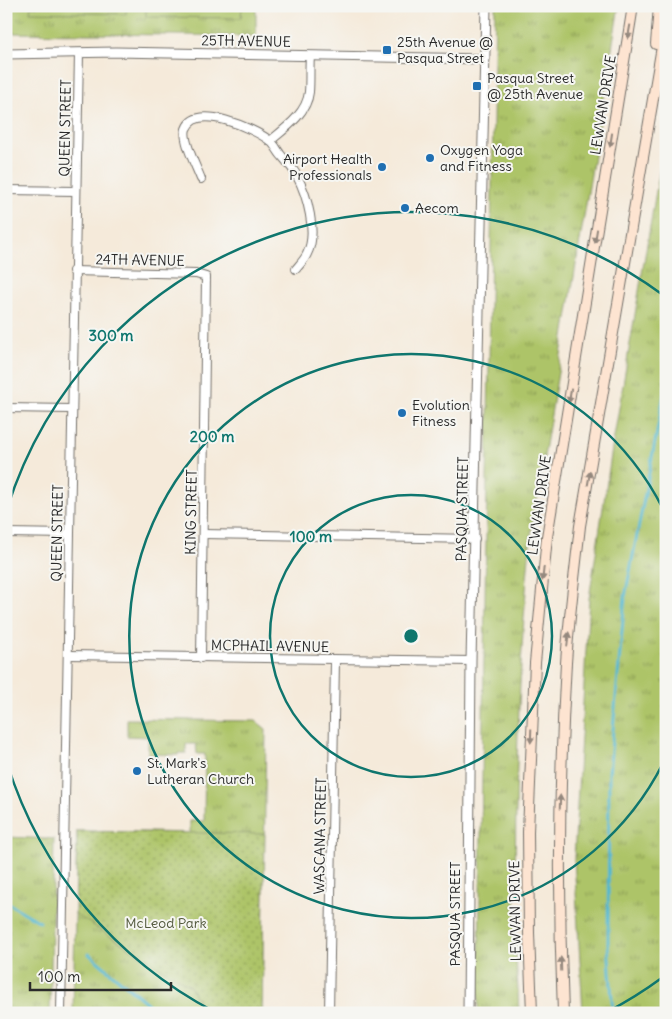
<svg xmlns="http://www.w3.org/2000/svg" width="672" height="1019" viewBox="0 0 672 1019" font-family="Delius,sans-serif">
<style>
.grass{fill:url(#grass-tufts);stroke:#6c784a}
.garden{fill:url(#garden-dots);stroke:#6c784a}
.pitch{fill:#adc468;stroke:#6c784a}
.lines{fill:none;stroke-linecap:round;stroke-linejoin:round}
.stream{stroke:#52b8d0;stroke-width:3}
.minor-casing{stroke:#726e68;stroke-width:10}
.tertiary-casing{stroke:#726e68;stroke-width:11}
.secondary-casing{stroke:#726e68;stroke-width:12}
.minor{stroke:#fff;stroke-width:8}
.tertiary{stroke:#fff;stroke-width:9}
.secondary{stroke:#fde4d1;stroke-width:10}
.oneway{fill:#94887e}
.ring{fill:none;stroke:#0f766e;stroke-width:2.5}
.poi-dot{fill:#1f6fb2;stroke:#f6f6f2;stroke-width:2}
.labels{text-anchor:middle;stroke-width:4;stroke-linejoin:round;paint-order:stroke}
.street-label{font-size:14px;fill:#2b2b2b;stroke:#f6f6f2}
.poi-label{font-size:14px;fill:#2b2b2b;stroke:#f6f6f2;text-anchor:start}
.park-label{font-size:14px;fill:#52593d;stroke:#f6f6f2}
.centre{fill:#0f766e;stroke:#f6f6f2;stroke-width:2.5}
.ring-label{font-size:15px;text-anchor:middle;font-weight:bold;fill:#0f766e;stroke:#f6f6f2;stroke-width:4;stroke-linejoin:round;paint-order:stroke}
</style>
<defs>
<pattern id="grass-tufts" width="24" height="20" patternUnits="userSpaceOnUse" patternTransform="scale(1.25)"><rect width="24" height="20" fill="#adc468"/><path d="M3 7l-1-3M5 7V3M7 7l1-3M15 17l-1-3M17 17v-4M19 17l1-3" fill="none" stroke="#8d9f56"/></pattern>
<pattern id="garden-dots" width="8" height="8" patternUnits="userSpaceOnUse" patternTransform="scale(1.25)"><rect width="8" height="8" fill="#adc468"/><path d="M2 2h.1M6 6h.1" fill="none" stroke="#8d9f56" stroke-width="1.8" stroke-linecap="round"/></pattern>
</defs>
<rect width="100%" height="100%" fill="#f6f6f2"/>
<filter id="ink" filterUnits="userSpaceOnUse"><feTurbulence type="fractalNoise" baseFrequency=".02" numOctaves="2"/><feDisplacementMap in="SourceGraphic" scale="10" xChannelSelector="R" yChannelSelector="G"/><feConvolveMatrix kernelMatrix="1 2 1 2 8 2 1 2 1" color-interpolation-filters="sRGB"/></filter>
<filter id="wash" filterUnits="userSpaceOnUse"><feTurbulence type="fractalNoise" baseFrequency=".0096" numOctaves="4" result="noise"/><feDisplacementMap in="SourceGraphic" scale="20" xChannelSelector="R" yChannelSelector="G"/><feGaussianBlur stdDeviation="1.12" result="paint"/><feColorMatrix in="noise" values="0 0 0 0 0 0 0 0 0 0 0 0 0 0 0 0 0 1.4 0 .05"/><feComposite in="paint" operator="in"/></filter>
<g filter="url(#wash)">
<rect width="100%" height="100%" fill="#f5eada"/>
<!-- grass -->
<g class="grass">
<path d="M6 6H256V36L6 33Z"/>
<path d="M495 6H619L531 535C518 663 515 793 515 922 515 952 518 983 519 1013H478Z"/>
<path d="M666 133V1013H583L574 858 589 599 612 449Z"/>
<path d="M127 719 256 721 266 729 262 1013H73L77 831 190 833V821H204L205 754H197L196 744H186V753H178V755L148 754V737L127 736Z"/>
<path d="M6 837 54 839 50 1013H6Z"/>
</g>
<!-- garden -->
<path class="garden" d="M77 831 265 834 262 1013H204L190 986 75 914Z"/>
<!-- pitch -->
<g class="pitch">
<path d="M31 6H126V14L30 12Z"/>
<path d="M146 6H242L241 18 146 17Z"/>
</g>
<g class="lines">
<!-- stream -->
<g class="stream">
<path d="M6 902 40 922"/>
<path d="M89 954 148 1004 155 1013"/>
<path d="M613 1013 608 944 609 774 625 597 666 385"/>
</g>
</g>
</g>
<g filter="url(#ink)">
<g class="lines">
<defs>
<g id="minor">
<path d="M270 141C286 128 307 113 309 92 310 80 309 67 310 56"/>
<path d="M201 179C197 168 182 140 186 129 196 102 254 129 269 140 274 143 277 150 281 155 286 161 293 168 297 176 307 195 318 233 307 254 305 259 300 264 296 269"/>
<path d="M6 190 76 191"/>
<path d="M73 271 196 274 206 277 201 658"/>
<path d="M6 408 71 409"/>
<path d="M6 533 69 534"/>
<path d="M203 534 475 539"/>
<path d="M69 655 471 661"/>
<path d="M61 1013 79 53"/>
<path d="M329 1013 335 660"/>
</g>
<g id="tertiary">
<path d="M6 54 116 52 485 59"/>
<path d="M468 1013 471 661 486 6"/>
</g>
<g id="secondary">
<path d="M656 44 659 6"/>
<path d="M532 1013 529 933 528 832 535 663 547 537 633 6"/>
<path d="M563 1013C558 896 559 779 566 663 569 617 575 572 580 526L666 23"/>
</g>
</defs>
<!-- minor casing -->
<use href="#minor" class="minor-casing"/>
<!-- tertiary casing -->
<use href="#tertiary" class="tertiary-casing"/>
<!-- secondary casing -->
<use href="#secondary" class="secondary-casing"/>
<!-- minor -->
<use href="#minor" class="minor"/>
<!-- tertiary -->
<use href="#tertiary" class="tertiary"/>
<!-- secondary -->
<use href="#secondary" class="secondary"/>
</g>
<!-- one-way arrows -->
<defs><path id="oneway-solid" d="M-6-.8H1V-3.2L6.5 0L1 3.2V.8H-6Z" transform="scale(1.25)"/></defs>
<g class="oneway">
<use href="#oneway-solid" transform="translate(629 32) rotate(100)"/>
<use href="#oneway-solid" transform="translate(611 140) rotate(99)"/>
<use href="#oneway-solid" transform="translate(596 236) rotate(99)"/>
<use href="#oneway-solid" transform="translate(570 396) rotate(99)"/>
<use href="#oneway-solid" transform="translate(589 478) rotate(-80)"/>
<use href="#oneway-solid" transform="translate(543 574) rotate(96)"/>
<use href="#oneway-solid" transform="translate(568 639) rotate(-84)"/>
<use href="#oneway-solid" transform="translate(531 736) rotate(92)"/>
<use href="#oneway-solid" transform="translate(560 802) rotate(-88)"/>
<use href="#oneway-solid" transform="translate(561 964) rotate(-92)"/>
</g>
</g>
<!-- distance rings -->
<g class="ring">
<circle cx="411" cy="636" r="141"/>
<path d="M666 757A282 282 0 1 1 666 515"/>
<path d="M663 977A424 424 0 0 1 607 1012M215 1012A424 424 0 0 1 7 763M7 509A424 424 0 0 1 663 295"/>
</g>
<!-- markers -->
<g class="poi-dot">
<rect x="382" y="45" width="10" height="10" rx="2.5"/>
<rect x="472" y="81" width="10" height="10" rx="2.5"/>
<circle cx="430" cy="158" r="5"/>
<circle cx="382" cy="167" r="5"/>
<circle cx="405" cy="208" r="5"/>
<circle cx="402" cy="413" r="5"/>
<circle cx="137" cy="771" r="5"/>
</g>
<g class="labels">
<!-- street labels -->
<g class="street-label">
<text transform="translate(246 41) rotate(1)" y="5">25TH AVENUE</text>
<text transform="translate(603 105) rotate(-81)" y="5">LEWVAN DRIVE</text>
<text transform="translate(65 128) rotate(-89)" y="5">QUEEN STREET</text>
<text transform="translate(140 260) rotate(1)" y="5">24TH AVENUE</text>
<text transform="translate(539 505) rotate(-82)" y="5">LEWVAN DRIVE</text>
<text transform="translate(462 509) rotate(-89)" y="5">PASQUA STREET</text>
<text transform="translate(191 512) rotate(-89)" y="5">KING STREET</text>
<text transform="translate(57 533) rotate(-89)" y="5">QUEEN STREET</text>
<text transform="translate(270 646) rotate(1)" y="5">MCPHAIL AVENUE</text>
<text transform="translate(320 836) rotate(-89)" y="5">WASCANA STREET</text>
<text transform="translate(515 911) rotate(-91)" y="5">LEWVAN DRIVE</text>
<text transform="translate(455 914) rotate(-90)" y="5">PASQUA STREET</text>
</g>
<!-- poi labels -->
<g class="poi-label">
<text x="397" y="47">25th Avenue @<tspan x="397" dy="16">Pasqua Street</tspan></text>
<text x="487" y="83">Pasqua Street<tspan x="487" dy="16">@ 25th Avenue</tspan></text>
<text x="440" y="155">Oxygen Yoga<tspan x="440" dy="16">and Fitness</tspan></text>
<text x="372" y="164" text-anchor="end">Airport Health<tspan x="372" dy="16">Professionals</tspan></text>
<text x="415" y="213">Aecom</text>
<text x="412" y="410">Evolution<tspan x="412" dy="16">Fitness</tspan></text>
<text x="147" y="768">St. Mark's<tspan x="147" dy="16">Lutheran Church</tspan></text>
</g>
<!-- park labels -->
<g class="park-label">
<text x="166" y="928">McLeod Park</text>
</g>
</g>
<circle cx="411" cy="636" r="8" class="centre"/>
<g class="ring-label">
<text x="111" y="341">300 m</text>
<text x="212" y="442">200 m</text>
<text x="311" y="542">100 m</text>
</g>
<!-- margin -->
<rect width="672" height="1019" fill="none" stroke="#f6f6f2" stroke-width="25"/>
<!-- scale -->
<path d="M30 982v8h141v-8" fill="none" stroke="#2b2b2b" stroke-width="2.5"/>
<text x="38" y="982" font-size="15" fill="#2b2b2b" stroke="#f6f6f2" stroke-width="4" paint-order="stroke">100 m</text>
</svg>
